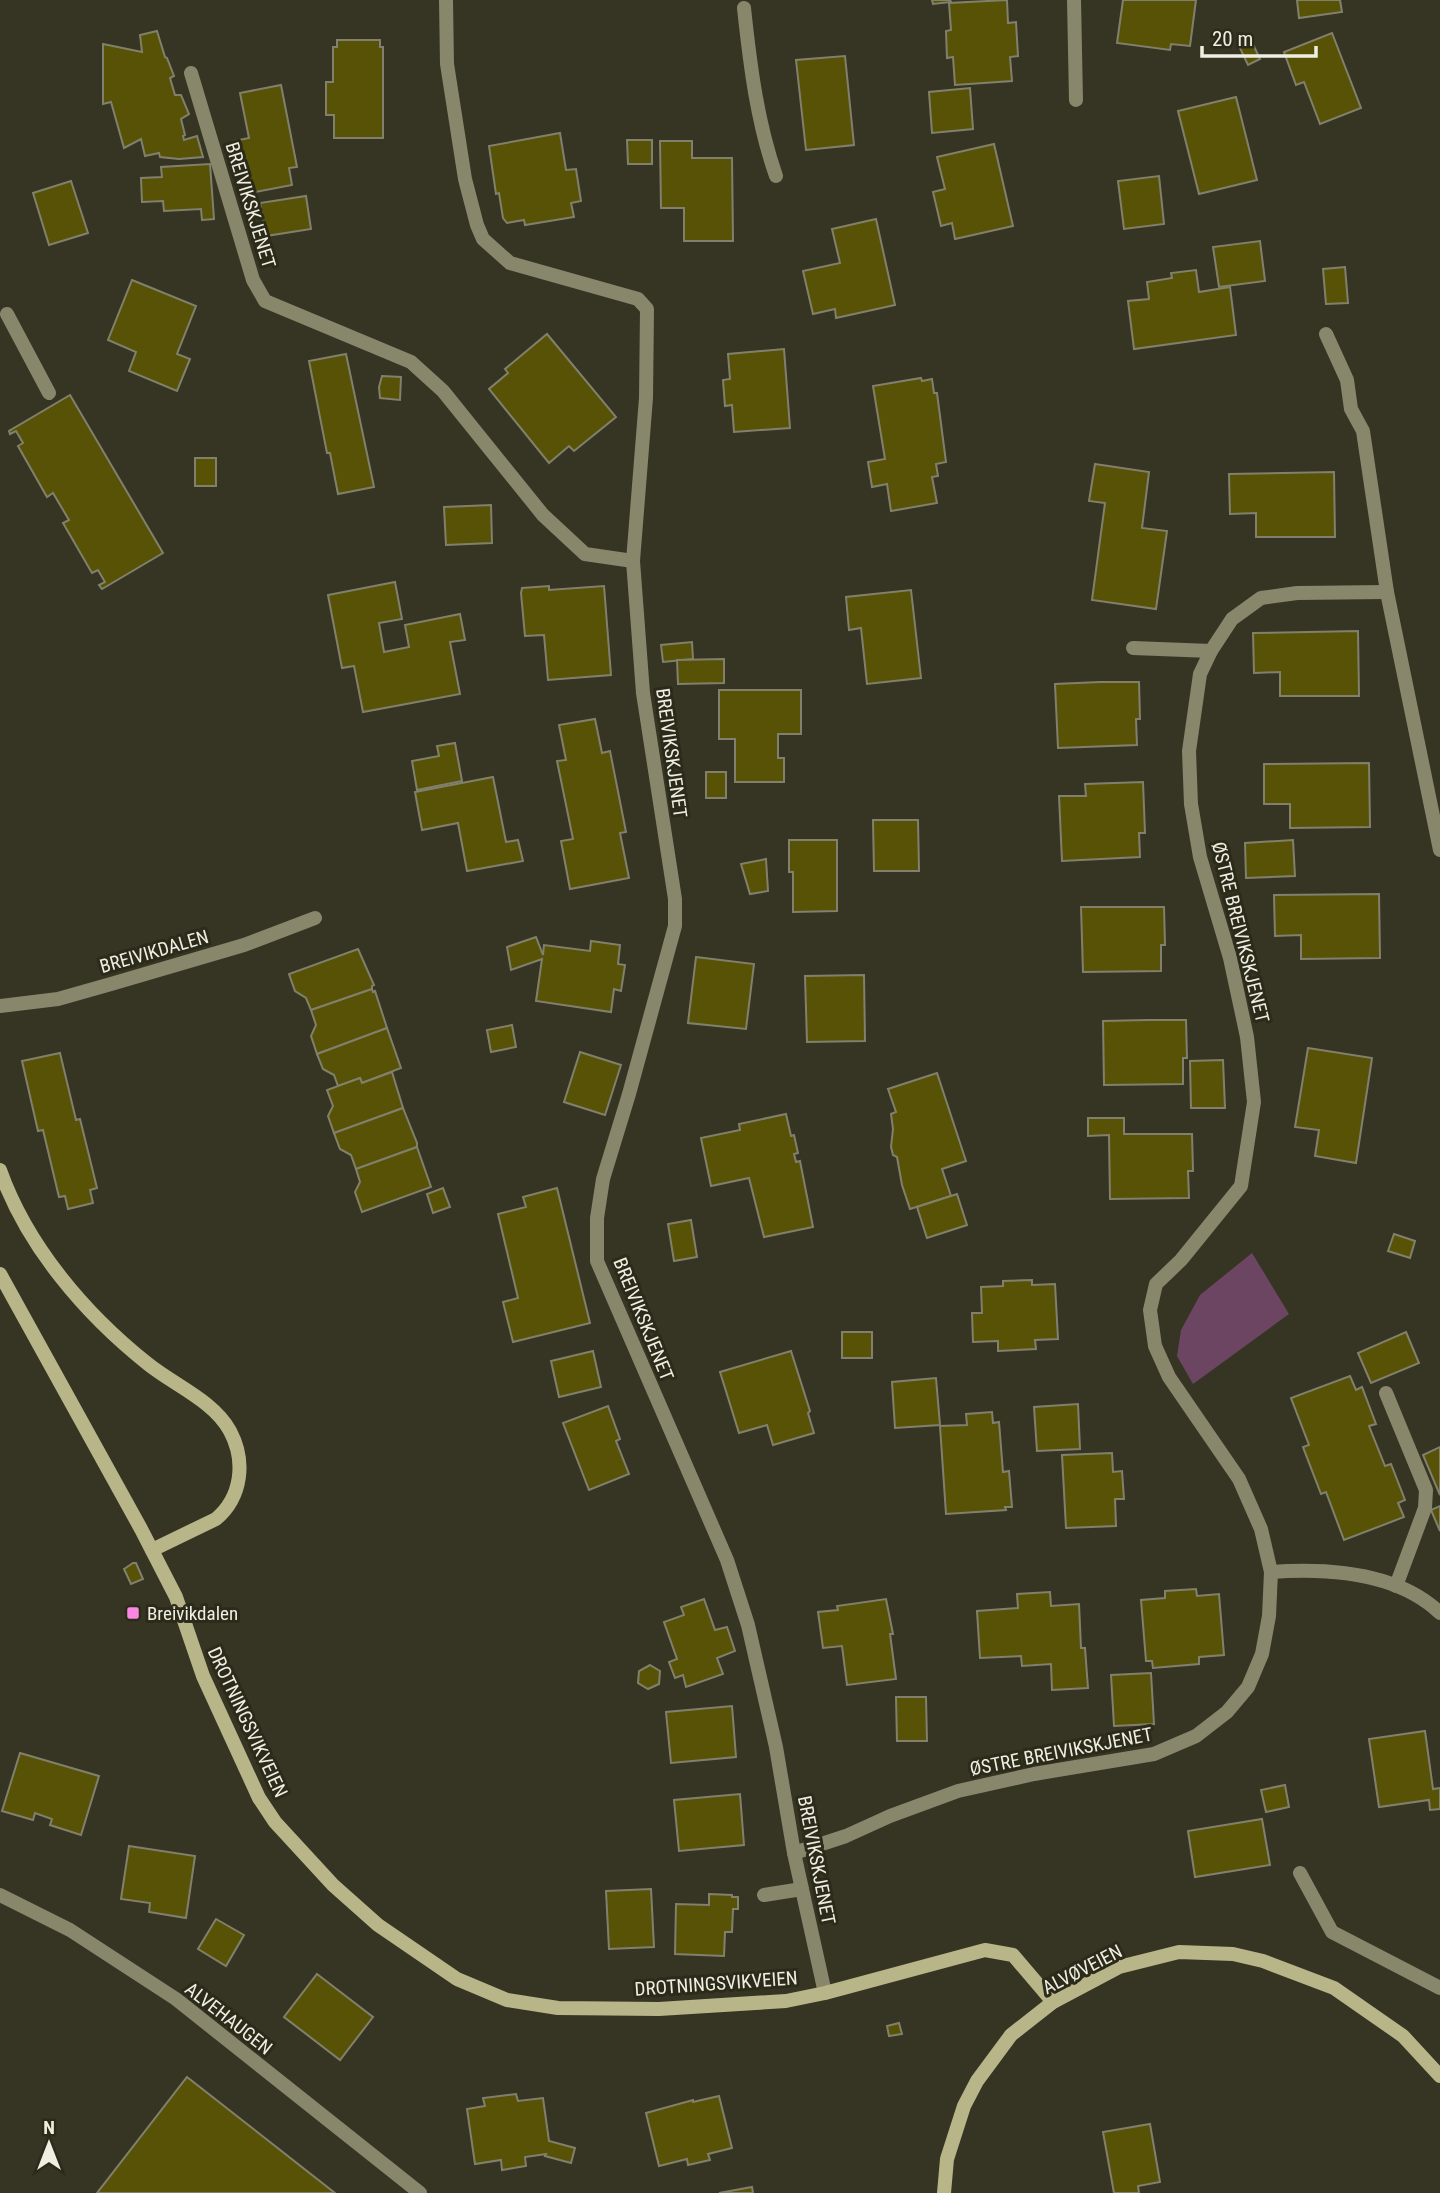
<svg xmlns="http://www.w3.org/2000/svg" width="1440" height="2193" viewBox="0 0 1440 2193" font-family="'Roboto Condensed',sans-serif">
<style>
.green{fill:#6c4563}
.building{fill:#575206;stroke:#81806c;stroke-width:2}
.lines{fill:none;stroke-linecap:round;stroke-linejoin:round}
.service{stroke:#88876b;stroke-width:14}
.minor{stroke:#88876b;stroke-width:14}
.secondary{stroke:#b8b689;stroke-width:14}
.poi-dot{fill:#fc86e3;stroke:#2c2b1a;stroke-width:2.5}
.labels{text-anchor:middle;stroke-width:6;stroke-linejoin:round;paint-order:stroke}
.street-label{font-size:19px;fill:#efeee3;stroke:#2c2b1a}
.poi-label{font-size:19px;fill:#efeee3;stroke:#2c2b1a;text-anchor:start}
</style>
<rect width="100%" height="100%" fill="#363524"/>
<!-- green -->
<path class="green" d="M1252 1253 1289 1314 1193 1384 1177 1356 1181 1330 1200 1295Z"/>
<!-- building -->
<g class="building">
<path d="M932 0H950L951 2 933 4Z"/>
<path d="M1007 0 1008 23 1016 22 1018 56 1010 57 1012 81 955 85 953 57 947 58 946 31 951 30 949 3Z"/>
<path d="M1123 0H1196L1190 46 1171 44 1170 50 1117 43Z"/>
<path d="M1297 0H1340L1342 12 1299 18Z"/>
<path d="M157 31 165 57 167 58 174 76 170 78 175 95H181L189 114 181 119 185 135 183 136 184 140 197 136 203 157 179 159 160 157 159 153 145 156 141 139 124 148 111 102 103 104V44L142 52 140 35Z"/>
<path d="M1332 33 1361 108 1320 124 1304 82 1296 85 1284 52Z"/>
<path d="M337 40H380V47H383V138H334V115H326V82H333V47H337Z"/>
<path d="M1251 40 1260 59 1248 65 1239 46Z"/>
<path d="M845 56 854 145 806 150 796 60Z"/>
<path d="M281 85 297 167 289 168 292 185 245 194 234 141 249 138 240 93Z"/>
<path d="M970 88 973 129 932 133 929 92Z"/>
<path d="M1236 97 1257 180 1199 194 1178 111Z"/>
<path d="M560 133 566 170 576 169 581 201 571 203 574 217 525 225 524 220 507 223 503 218 499 193 496 194 489 146Z"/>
<path d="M627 140H652V164H628Z"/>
<path d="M660 141H692V158H732L733 241H684V208H661Z"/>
<path d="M994 144 1013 226 955 239 952 223 941 226 933 192 945 189 937 157Z"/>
<path d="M210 164 214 219 202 220 201 209 164 211 163 201 142 202 141 178 162 177 161 167Z"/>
<path d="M1159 176 1164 224 1124 229 1118 181Z"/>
<path d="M71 181 88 233 49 245 33 193Z"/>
<path d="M306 196 311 229 266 236 260 203Z"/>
<path d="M876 219 895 305 836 318 835 309 813 314 803 271 840 263 832 229Z"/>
<path d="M1260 241 1265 281 1219 287 1213 247Z"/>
<path d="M1345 267 1348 303 1326 304 1323 269Z"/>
<path d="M1196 270 1199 292 1230 287 1236 335 1134 349 1128 301 1149 299 1147 282 1172 278 1171 273Z"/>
<path d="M132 280 196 306 177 354 190 359 177 391 129 371 136 352 108 340Z"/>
<path d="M547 334 616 417 574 451 569 446 549 463 489 389 508 373 505 369Z"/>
<path d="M784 349 790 428 734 432 732 405 725 406 723 380 730 379 728 354Z"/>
<path d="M346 354 374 487 338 494 330 453H327L309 361Z"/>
<path d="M382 376 401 377 400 400 380 398 379 387Z"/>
<path d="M921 378 922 381 932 379 934 393H937L946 462 936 464 938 476 932 477 937 503 891 511 887 484 872 487 868 462 885 459 873 386Z"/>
<path d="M70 395 163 553 102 589 99 585 105 582 98 570 92 573 63 523 69 520 53 493 47 497 18 446 23 443 16 431 10 434 9 431Z"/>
<rect x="195" y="458" width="21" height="28"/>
<path d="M1095 464 1149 472 1142 528 1167 531 1156 609 1092 600 1105 503 1089 501Z"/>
<path d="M1334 472 1335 537H1256V513L1230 514 1229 474Z"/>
<path d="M491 505 492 543 446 545 444 507Z"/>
<path d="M395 582 402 619 379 623 384 652 409 647 405 625 460 614 465 640 450 642 460 694 363 712 354 666 342 668 328 595Z"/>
<path d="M549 586V590L604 586 611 675 548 680 544 635 525 636 521 593 522 588Z"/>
<path d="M911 590 921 678 867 684 861 628 849 630 846 597Z"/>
<path d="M1358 631 1359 696H1280V672L1254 673 1253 633Z"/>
<path d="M692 642 693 659 663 662 661 645Z"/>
<path d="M724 659V683L678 684 677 660Z"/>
<path d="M1100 682H1139L1140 719H1136L1137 745 1058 748 1055 684Z"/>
<path d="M719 690H801V734H778V758H784V782H735V739H719Z"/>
<path d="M595 719 602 753 610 751 626 832 620 833 629 878 570 889 561 841 573 839 557 761 566 760 559 725Z"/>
<path d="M455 743 462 781 417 790 412 761 439 756 437 746Z"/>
<path d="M1369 763 1370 827 1290 828V804H1264V764Z"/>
<rect x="706" y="772" width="20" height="26"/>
<path d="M493 777 506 842 518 840 523 861 467 871 458 823 422 830 415 792Z"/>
<path d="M1143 782 1145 833H1139L1140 857 1062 861 1059 796H1086L1085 784Z"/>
<path d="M873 820H918L919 871H874Z"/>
<path d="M789 840H837V911L793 912V872H789Z"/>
<path d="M1293 840 1295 876 1246 878 1245 843Z"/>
<path d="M766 859 768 891 750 894 741 864Z"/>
<path d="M1379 894 1380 958 1301 959V935L1275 936 1274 895Z"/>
<path d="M1081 907H1164L1165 945H1161V971L1083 972Z"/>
<path d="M536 937 543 955 544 945 590 951 591 941 620 945 618 964 625 965 621 991 614 989 611 1012 536 1001 542 959 511 970 507 947Z"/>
<path d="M358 949 374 985 372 986V989L311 1010 306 998 295 991 289 974Z"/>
<path d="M696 957 754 964 746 1029 688 1023Z"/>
<path d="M864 975 865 1041 807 1042 805 976Z"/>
<path d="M372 989 373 992 375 991 387 1028 317 1054 311 1036 316 1025 311 1010Z"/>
<path d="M1148 1020H1186L1187 1058H1183V1084L1104 1085 1103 1021Z"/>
<path d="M512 1025 516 1047 491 1052 487 1030Z"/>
<path d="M387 1028 401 1068 362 1083 360 1078 338 1086 334 1075 323 1069 317 1054Z"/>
<path d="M1308 1048 1372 1058 1356 1163 1315 1156 1319 1130 1295 1127Z"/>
<path d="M580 1052 621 1065 605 1115 564 1102Z"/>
<path d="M60 1053 76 1120 80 1119 97 1188 90 1190 93 1203 68 1209 65 1196 59 1197 43 1130 38 1131 22 1061Z"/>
<path d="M1223 1060 1225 1108H1191L1190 1061Z"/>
<path d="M392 1072 403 1108 334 1133 328 1116 333 1106 327 1090 360 1078 362 1083Z"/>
<path d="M937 1073 966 1161 942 1169 951 1196 910 1209 902 1185 897 1157 893 1155 891 1147 893 1129 891 1114 896 1112 888 1089Z"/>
<path d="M403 1108 417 1143V1147L356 1169 351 1155 340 1149 334 1133Z"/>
<path d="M786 1114 791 1136 794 1135 798 1153 794 1154 796 1162 800 1161 813 1227 764 1237 749 1178 711 1186 701 1138 740 1130 739 1124Z"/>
<path d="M1088 1118H1124V1134H1192L1193 1171H1188L1189 1198 1110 1199 1109 1135 1088 1136Z"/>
<path d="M417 1147 431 1187 362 1212 355 1192 360 1182 356 1169Z"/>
<path d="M443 1188 450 1207 433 1213 427 1194Z"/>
<path d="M557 1188 590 1323 513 1342 503 1302 518 1298 498 1214 526 1207 523 1197Z"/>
<path d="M957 1194 967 1225 927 1238 917 1207Z"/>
<path d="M691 1220 697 1257 674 1261 668 1224Z"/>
<path d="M1394 1234 1415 1241 1410 1258 1388 1251Z"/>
<path d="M1032 1280V1285L1055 1284 1058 1339 1035 1340 1036 1349 998 1351V1341L973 1342 972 1313H982L981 1287 1003 1286V1281Z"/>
<rect x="842" y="1332" width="30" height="26"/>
<path d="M1406 1332 1419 1363 1371 1383 1358 1353Z"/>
<path d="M593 1351 601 1387 559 1397 551 1361Z"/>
<path d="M791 1351 810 1411 808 1413 814 1433 773 1445 767 1425 739 1433 720 1372Z"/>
<path d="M1350 1376 1356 1390 1362 1387 1376 1424 1369 1426 1385 1466 1391 1464 1405 1500 1398 1503 1404 1517 1344 1540 1326 1492 1321 1494 1303 1447 1309 1445 1291 1398Z"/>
<path d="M936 1378 940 1425 895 1428 892 1382Z"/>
<path d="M1078 1404 1080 1449 1037 1451 1034 1407Z"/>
<path d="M608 1406 620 1439 616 1441 629 1474 589 1490 563 1423Z"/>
<path d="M992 1412 993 1423 999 1422 1003 1472 1009 1471 1012 1507H1005L1006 1510 946 1514 940 1426 967 1425 966 1414Z"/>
<path d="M1440 1447V1495L1423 1455Z"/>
<path d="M1112 1453 1113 1472 1122 1471 1124 1499H1115L1116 1526 1066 1528 1062 1455Z"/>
<path d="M1440 1506V1531L1431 1510Z"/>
<path d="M133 1563H136L143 1579 131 1584 124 1569Z"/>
<path d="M1196 1589 1197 1596 1219 1594 1224 1655 1199 1657V1664L1153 1668 1152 1661H1146L1141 1600 1165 1598V1591Z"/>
<path d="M1050 1592 1051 1606 1079 1604 1081 1648H1085L1088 1688 1052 1690 1051 1664 1022 1666 1021 1656 980 1658 977 1611 1018 1608 1017 1594Z"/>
<path d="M704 1599 715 1630 727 1627 735 1651 717 1658 723 1674 686 1687 683 1675 675 1678 669 1662 677 1659 664 1622 684 1615 681 1607Z"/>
<path d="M886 1599 893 1634H890L896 1679 847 1685 842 1646 823 1648 818 1612 838 1610 837 1606Z"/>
<path d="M650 1665 660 1671 659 1684 648 1689 638 1683 639 1671Z"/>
<path d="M1151 1673 1154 1724 1114 1726 1111 1675Z"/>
<path d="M896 1697H926L927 1741H897Z"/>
<path d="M732 1706 736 1757 671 1763 666 1712Z"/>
<path d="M1425 1731 1433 1789 1440 1788V1809L1430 1810 1429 1800 1379 1807 1369 1739Z"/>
<path d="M20 1753 99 1776 81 1835 50 1825 52 1819 35 1813 33 1820 2 1811Z"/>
<path d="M1285 1785 1289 1807 1266 1812 1261 1790Z"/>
<path d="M740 1794 744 1845 679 1851 674 1800Z"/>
<path d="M1262 1819 1270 1865 1195 1877 1188 1831Z"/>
<path d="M129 1846 195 1856 186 1918 149 1912 150 1903 121 1899Z"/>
<path d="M651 1889 654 1947 609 1949 606 1891Z"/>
<path d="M709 1894 732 1895V1897H738V1909H733L732 1932H725L724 1956 675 1954 676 1904 709 1905Z"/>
<path d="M216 1919 244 1935 226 1966 198 1949Z"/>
<path d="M317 1974 373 2017 340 2060 284 2017Z"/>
<path d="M899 2023 902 2034 889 2036 887 2026Z"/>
<path d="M187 2077 335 2193H97Z"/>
<path d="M516 2094 518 2101 543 2098 549 2141 575 2148 571 2163 545 2156 546 2154 525 2157 526 2166 502 2170 501 2160 475 2164 467 2109 485 2106 483 2098Z"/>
<path d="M719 2096 732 2148 708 2154 710 2160 688 2165 687 2159 659 2166 646 2113 693 2100V2102Z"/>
<path d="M1150 2124 1160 2182 1138 2186 1139 2193H1114L1103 2132Z"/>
<path d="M752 2187 753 2193H719Z"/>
</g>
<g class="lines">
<!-- service -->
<g class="service">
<path d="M1074 0 1076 100"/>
<path d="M744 8C750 64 757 122 776 176"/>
<path d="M7 314 49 393"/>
<path d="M1326 334 1347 380 1351 409 1363 431 1387 592 1440 850"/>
<path d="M1133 648 1211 651"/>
<path d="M0 1006 58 999 111 984 244 945 315 918"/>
<path d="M1386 1393 1426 1490 1425 1508 1396 1586"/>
<path d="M1271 1572C1327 1568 1397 1572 1440 1613"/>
<path d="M764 1895 802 1889"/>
</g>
<!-- minor -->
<g class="minor">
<path d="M446 0 447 64 465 179 477 225 483 239 510 263 638 299 647 309 646 398 633 561 643 693 675 899V926L629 1094 603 1179 597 1218V1261L727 1560 748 1625 776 1747 794 1853 825 1993"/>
<path d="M191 73 253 280 265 301 411 362 443 391 543 515 585 554 633 561"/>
<path d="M794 1853 846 1836 890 1816 958 1791 1034 1774 1154 1754 1196 1736 1227 1712 1248 1687 1262 1654 1269 1616 1271 1572 1261 1529 1239 1479 1169 1377 1155 1346 1150 1310 1156 1284 1181 1260 1241 1186 1254 1102 1247 1037 1230 958 1200 857 1191 804 1189 751 1200 674 1211 651 1232 619 1261 598 1297 593 1387 592"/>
<path d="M1300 1873 1332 1932 1440 1988"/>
<path d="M0 1895 70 1930 176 1999 420 2193"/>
</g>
<!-- secondary -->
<g class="secondary">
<path d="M0 1170C27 1246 85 1314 148 1364 174 1385 214 1401 230 1431 246 1461 242 1497 216 1519L152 1550"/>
<path d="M0 1274 141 1529 176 1597 203 1676 259 1798 275 1822 333 1885 378 1925 457 1979 507 2000 558 2008 659 2009 786 2001 825 1993 985 1950 1013 1955 1053 2002"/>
<path d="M944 2193 947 2159 964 2106 977 2081 1011 2035 1053 2002 1119 1967 1179 1952 1233 1954 1263 1961 1334 1988 1403 2036 1440 2076"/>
</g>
</g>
<!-- markers -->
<rect class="poi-dot" x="126" y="1606" width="14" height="14" rx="3.5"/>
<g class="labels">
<!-- street labels -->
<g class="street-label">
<text transform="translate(251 205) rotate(73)" y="7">BREIVIKSKJENET</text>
<text transform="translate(672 753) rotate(82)" y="7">BREIVIKSKJENET</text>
<text transform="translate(1241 932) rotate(76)" y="7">ØSTRE BREIVIKSKJENET</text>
<text transform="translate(154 951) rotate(-16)" y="7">BREIVIKDALEN</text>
<text transform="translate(644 1319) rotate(68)" y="7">BREIVIKSKJENET</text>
<text transform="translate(248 1722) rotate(65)" y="7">DROTNINGSVIKVEIEN</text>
<text transform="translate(1061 1751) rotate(-11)" y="7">ØSTRE BREIVIKSKJENET</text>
<text transform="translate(817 1860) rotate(79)" y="7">BREIVIKSKJENET</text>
<text transform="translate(1082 1969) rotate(-27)" y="7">ALVØVEIEN</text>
<text transform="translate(716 1983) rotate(-4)" y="7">DROTNINGSVIKVEIEN</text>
<text transform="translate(229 2018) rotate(38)" y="7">ALVEHAUGEN</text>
</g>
<!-- poi labels -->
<g class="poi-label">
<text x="147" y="1620">Breivikdalen</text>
</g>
</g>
<!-- north arrow -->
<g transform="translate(49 2144)" stroke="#2c2b1a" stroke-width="5" paint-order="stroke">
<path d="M0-5L12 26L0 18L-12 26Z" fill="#efeee3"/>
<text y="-10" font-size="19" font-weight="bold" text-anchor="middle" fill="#efeee3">N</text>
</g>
<!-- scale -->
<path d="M1202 46v10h114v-10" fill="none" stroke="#efeee3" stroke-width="3.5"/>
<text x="1212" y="46" font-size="21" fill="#efeee3" stroke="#2c2b1a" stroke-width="5" paint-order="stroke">20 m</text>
</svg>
